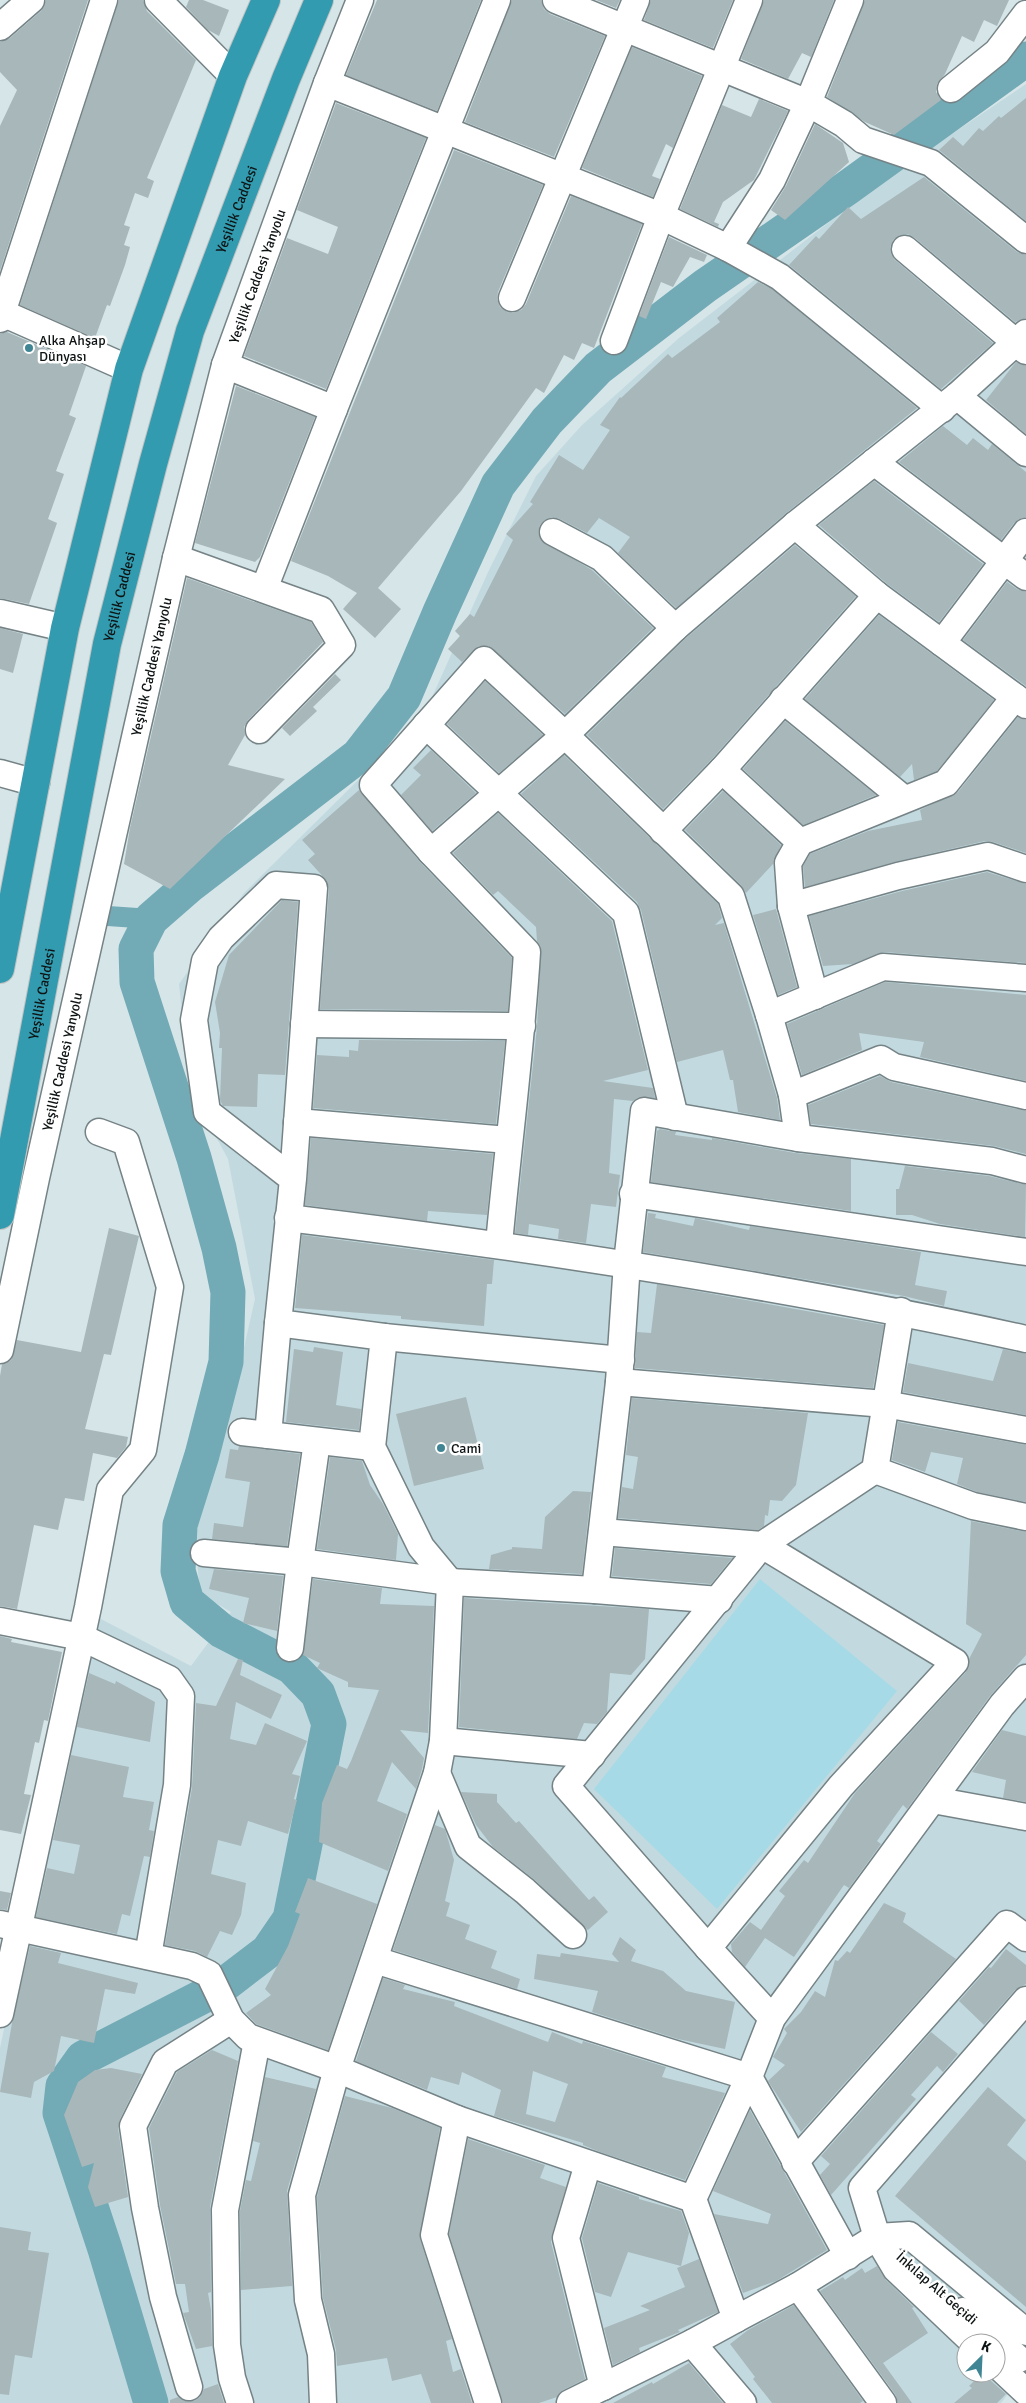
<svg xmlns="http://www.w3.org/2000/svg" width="1026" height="2403" viewBox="0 0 1026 2403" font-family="Signika,sans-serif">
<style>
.built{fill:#c2dadf;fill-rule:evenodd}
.green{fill:#a6dae6}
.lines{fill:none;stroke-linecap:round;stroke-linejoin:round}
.canal{stroke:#72aab6;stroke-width:20}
.river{stroke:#72aab6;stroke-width:35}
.building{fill:#a8b7ba;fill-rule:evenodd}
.minor-casing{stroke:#758386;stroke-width:29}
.highway-casing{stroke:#c0c2c2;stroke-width:30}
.minor{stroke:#fff;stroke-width:26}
.highway{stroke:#329baf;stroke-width:28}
.poi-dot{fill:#408593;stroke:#fff;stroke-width:2}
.labels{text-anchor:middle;stroke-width:5;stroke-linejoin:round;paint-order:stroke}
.street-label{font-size:14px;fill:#0e1314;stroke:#fff}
.poi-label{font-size:14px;fill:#0e1314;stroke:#fff;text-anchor:start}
</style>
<rect width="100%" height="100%" fill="#d6e5e8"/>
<!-- built -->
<path class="built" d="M1026 84V2370L1001 2403H0V2048L23 1939 99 1618 191 1666 231 1612 200 1594 195 1536 221 1448 255 1299 228 1159 190 1089 179 984 244 893 424 715 489 570 536 476 582 425 679 338 885 179ZM966 2343H996V2373H966Z"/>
<!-- green -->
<path class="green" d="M760 1579 897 1691 717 1909 594 1789Z"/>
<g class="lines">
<!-- canal -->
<path class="canal" d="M108 916 151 919"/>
<!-- river -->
<path class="river" d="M151 2403 105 2249 60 2113 63 2086 83 2058 221 1987 268 1951 290 1919 329 1724 318 1694 292 1667 222 1631 187 1602 178 1571 180 1525 202 1455 226 1362 228 1292 219 1248 194 1158 137 982 136 949 151 919 190 885 358 756 404 697 440 612 498 485 547 421 598 368 705 286 847 188 1026 59"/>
</g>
<!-- building -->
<g class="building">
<path d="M46 0H88L0 271V126L17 90 0 72V42L10 38 41 11Z"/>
<path d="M119 0H143L147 11 196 60 147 178 154 181 148 198 135 193 124 225 130 227 124 245 130 247 125 265 110 306 107 305 95 338 20 305Z"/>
<path d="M189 0H203L229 10 219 36 208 30 186 7Z"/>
<path d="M377 0H481L437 111 346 75Z"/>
<path d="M512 0H541L544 9 550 14 605 36 554 157 465 122Z"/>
<path d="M596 0H620L616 8Z"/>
<path d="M651 0H733L713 48 644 20Z"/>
<path d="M764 0H834L811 57 802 53 788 79 741 59Z"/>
<path d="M865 0H1009L997 26 984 20 974 42 962 36 945 74 937 84 936 92 941 100 894 135 865 122 827 97Z"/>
<path d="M632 47 702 76 673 148 666 144 652 176 660 179 653 197 582 168Z"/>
<path d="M1026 98V221L939 150 953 137 963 146 979 128 983 131 999 116 1001 118Z"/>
<path d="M759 99 788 111 754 180 723 202 714 222 719 224 718 227 680 209 722 105 751 117Z"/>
<path d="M336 103 426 138 326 389 244 356 287 238 328 254 338 227 297 210Z"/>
<path d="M815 124 843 143 849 162 785 220 771 210 786 186Z"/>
<path d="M454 150 543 185 498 292 497 299 500 307 507 312 513 313 521 310 526 304 571 196 642 224 594 348 582 343 574 360 564 355 544 393 536 388 461 491 378 588 401 609 375 638 343 609 357 593 328 576 291 561Z"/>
<path d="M924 177 1017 252 1026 255V318L1015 322 915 238 908 234 900 235 893 240 890 247 891 254 895 260 993 343 941 389 789 265 816 236 819 239 848 207 861 219Z"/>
<path d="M669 237 707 255 704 262 690 257 673 287 661 282 646 319 639 316Z"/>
<path d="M758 282 772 289 917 408 785 514 676 608 618 553 630 537 599 518 587 533 560 519 552 517 545 520 540 525 538 532 541 540 592 570 653 628 565 714 488 646H479L462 662 448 649 460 636 455 631 470 614 474 617 513 540 506 534 533 504 530 502 559 455 583 470 610 430 600 425 620 397 621 398 668 354 672 358 720 322 717 318Z"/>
<path d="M7 332 86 366 69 415 76 418 56 471 64 474 48 519 57 523 29 604 0 598V334Z"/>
<path d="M1016 362 1026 366V434L986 400Z"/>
<path d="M236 386 315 417 260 557 255 562 195 543Z"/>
<path d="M943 426 967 445 973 438 988 450 992 444 1026 472V517L1014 523 1001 540 899 462Z"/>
<path d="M874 481 983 564 939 622 886 583 819 525Z"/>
<path d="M795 545 856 596 711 760 663 809 587 735 685 639Z"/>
<path d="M187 578 311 622 323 642 248 720 244 727 245 735 228 765 285 779 170 889 124 864 130 828Z"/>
<path d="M1007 582 1017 589 1026 592V686L963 640Z"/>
<path d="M879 615 994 700 937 771 914 780 912 764 900 777 805 699Z"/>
<path d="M0 628 23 634 13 673 0 669Z"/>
<path d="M335 674 341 680 313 707 317 711 290 736 282 728Z"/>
<path d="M485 681 543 735 499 773 447 724Z"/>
<path d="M1018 717 1026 720V853L993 842 985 841 894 862 805 887 803 866 810 854 868 831 922 820 920 810 958 792Z"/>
<path d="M785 721 876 795 803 825 743 769Z"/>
<path d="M431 750 476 793 432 831 401 795 421 775 413 768Z"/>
<path d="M564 755 718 904 722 918 715 925 724 923 777 1098 780 1120 738 1112 733 1080H730L723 1050 677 1062 641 910 637 902 521 794Z"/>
<path d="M359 790 420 862 512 958 508 1011 320 1009 329 889 327 881 308 860 315 854 302 840Z"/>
<path d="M723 791 781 845 773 864 746 893 741 885 685 830Z"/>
<path d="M498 813 612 921 648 1070 603 1081 653 1088 655 1098 639 1097 633 1101 614 1099 609 1173 620 1175 616 1207 591 1204 586 1243 558 1239 559 1229 529 1224 528 1235 515 1233 537 1027 541 947 537 941 536 927 498 891 493 895 453 853Z"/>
<path d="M987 872 1026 884V963L884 952 853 964 823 966 809 916 902 891Z"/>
<path d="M282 900 298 902 285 1075 258 1074 257 1107 223 1106 220 1100 222 1048H219L220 1033 215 1002 229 955Z"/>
<path d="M776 909 797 987 778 995 753 915Z"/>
<path d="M885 982 1026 995V1081L920 1057 924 1042 859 1033 862 1050 802 1075 787 1024Z"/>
<path d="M359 1040 505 1041 496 1124 313 1108 317 1055 349 1057V1050L358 1051Z"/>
<path d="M880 1076 891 1082 1026 1111V1154L994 1146 811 1124 808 1105Z"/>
<path d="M660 1129 676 1132 675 1135 712 1140V1138L795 1153 851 1159V1211L651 1182 657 1131Z"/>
<path d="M311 1138 493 1154 487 1215 428 1211 427 1221 305 1205Z"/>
<path d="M905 1166 989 1176 1026 1185 1025 1237 940 1224 912 1215H896V1189H899Z"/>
<path d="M648 1213 656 1214 655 1218 693 1226 695 1218 749 1230 750 1226 921 1252 915 1285 947 1291 944 1306 904 1296 643 1252Z"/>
<path d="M109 1228 139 1236 111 1355 104 1354 85 1429 128 1437 126 1447 117 1458 93 1453 84 1501 65 1498 58 1530 34 1525 17 1609 0 1606V1376L2 1364 11 1360 17 1340 81 1352Z"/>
<path d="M302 1235 494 1260 492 1284H487L484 1326 401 1319V1316L295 1308Z"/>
<path d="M657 1284 884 1325 873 1388 635 1368 637 1332 651 1333Z"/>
<path d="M314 1347 343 1352 336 1405 361 1409 359 1430 286 1422 294 1349 313 1352Z"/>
<path d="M1003 1349 1026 1354V1415L903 1392 908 1363 993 1381Z"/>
<path d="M466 1397 484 1469 414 1486 396 1414Z"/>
<path d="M632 1398 808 1413 796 1485 782 1501 770 1500 768 1516 765 1515 764 1526 758 1530 618 1518 622 1487 633 1489 638 1457 626 1455Z"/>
<path d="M898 1422 1026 1445V1502L977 1492 957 1484 963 1458 931 1452 925 1472 892 1460Z"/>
<path d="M239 1446 300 1454 287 1546 212 1539 214 1523 243 1527 250 1482 225 1478 230 1449 238 1450Z"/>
<path d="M330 1457 362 1461 370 1485 383 1504 398 1534 396 1560 317 1549Z"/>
<path d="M573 1491 591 1492 582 1574 489 1569 491 1555 512 1549V1547L542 1549 545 1517Z"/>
<path d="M971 1521 1026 1532V1655L990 1696 907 1809 903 1805 877 1841 881 1844 849 1888 844 1885 794 1957 765 1938 745 1967 732 1952 731 1944 750 1922 761 1930 785 1896 779 1891 804 1860 808 1863 855 1793 966 1672 969 1659 982 1634 966 1624Z"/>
<path d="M615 1548 732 1558 711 1584 612 1576Z"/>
<path d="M214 1569 283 1576 277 1631 243 1623 249 1598 209 1589Z"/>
<path d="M313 1579 382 1588 380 1604 434 1606 428 1733 400 1730 424 1758 422 1769 416 1789 392 1762 377 1801 407 1814 388 1871 319 1842 322 1803 337 1765 347 1769 351 1761 379 1690 348 1687V1682L317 1668 320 1663 303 1655Z"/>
<path d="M464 1598 649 1609 645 1659 631 1675 610 1673 607 1712 597 1724 584 1723 577 1739 459 1727Z"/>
<path d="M0 1636 12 1639 11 1642 62 1652 48 1721 44 1720 39 1743 35 1742 24 1794 31 1795 21 1834 0 1830Z"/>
<path d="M238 1659 243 1660 240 1675 282 1695 271 1719 236 1702 230 1739 256 1745 265 1723 307 1741 292 1774 300 1776 294 1799 297 1800 288 1834 248 1821 241 1846 218 1840 211 1874 246 1883 241 1915 232 1935 220 1931 207 1957 195 1951 165 1945 192 1788 196 1703 216 1706Z"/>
<path d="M89 1673 115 1684 116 1681 155 1702 150 1742 77 1727Z"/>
<path d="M1002 1730 1026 1736V1802L1003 1798 1006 1780 972 1772Z"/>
<path d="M71 1755 129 1767 123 1797 154 1802 149 1830 154 1831 150 1857 144 1856 130 1916 122 1914 117 1934 36 1917 47 1868 74 1874 80 1845 53 1840Z"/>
<path d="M461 1792 497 1794V1802L516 1823 519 1821 589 1900 594 1896 608 1912 588 1930 535 1880 493 1847 476 1825Z"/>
<path d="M435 1825 445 1829 454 1860 445 1901 450 1903 446 1916 470 1925 465 1939 497 1951 491 1968 520 1979 517 1989 393 1950Z"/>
<path d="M308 1878 377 1904 328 2050 256 2024 246 2013 271 1995 265 1989 288 1946 300 1914 295 1912Z"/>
<path d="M0 1891 11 1893 7 1910 0 1909Z"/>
<path d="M884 1903 906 1913 903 1922 956 1959 801 2132 768 2081 785 2065 773 2057 787 2033 784 2029 801 2012 815 1991 825 1997 835 1960 838 1961 847 1951 850 1953Z"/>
<path d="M620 1937 636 1950 631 1961 663 1971 686 1991 735 2002 725 2049 678 2039 592 2012 598 1991 534 1979 537 1954 560 1957 561 1953 619 1962 612 1954Z"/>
<path d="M30 1946 61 1953 58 1963 138 1983 135 1994 105 1989 94 2043 61 2036 54 2071 34 2082 31 2098 0 2092 12 2023Z"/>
<path d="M1006 1949 1026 1965V1984L1015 1990 984 2025 959 2001 989 1967 991 1968Z"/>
<path d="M383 1978 405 1985 403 1989 455 2002 454 2006 548 2042 552 2032 582 2044 583 2041 666 2067 662 2077 725 2093 685 2180 600 2152 583 2145V2143L494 2116 501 2090 462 2072 459 2085 431 2077 427 2090 356 2061ZM533 2071 568 2084 555 2122 526 2114Z"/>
<path d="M931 2032 958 2054 943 2072 937 2066 911 2095 916 2099 831 2195 820 2175 830 2164 821 2156Z"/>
<path d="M212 2050 238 2061 210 2207 211 2292 208 2293 211 2310 212 2346 196 2349 183 2313 189 2312 185 2284H176L160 2205 149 2128 177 2072Z"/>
<path d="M111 2068 142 2074 120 2119 118 2128 128 2197 95 2207 88 2187 94 2163 82 2167 64 2115 78 2082 95 2070Z"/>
<path d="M265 2077 316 2089 287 2191 292 2286 241 2290 240 2211 246 2180 251 2181 260 2143 253 2141Z"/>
<path d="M988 2087 1026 2120 1007 2145 1026 2161V2307L895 2196Z"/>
<path d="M345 2096 392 2108 440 2128 420 2239 452 2339 446 2341 453 2372 461 2369 472 2403H431L421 2374 392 2381 387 2358 337 2366 336 2350 323 2298 317 2197Z"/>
<path d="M750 2110 827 2250 776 2281 743 2293 714 2214 768 2224 771 2214 713 2191Z"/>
<path d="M468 2139 545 2165 540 2178 566 2187 552 2234 551 2242 585 2379 563 2390 557 2397 539 2403H503L449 2234Z"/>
<path d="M598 2183 639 2197V2199L681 2211 689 2233 681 2266 628 2252 611 2297 595 2292 582 2238Z"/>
<path d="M0 2227 31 2232 28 2250 49 2253 32 2358 15 2355 9 2395 0 2394Z"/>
<path d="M699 2259 718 2312 678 2330 680 2332 639 2348 640 2352 613 2365 604 2328 650 2310 640 2306 685 2287 677 2268Z"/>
<path d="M877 2266 886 2280 914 2307 912 2308 928 2333 883 2363 912 2403H898L895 2394 820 2291 843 2277 845 2280 862 2268 865 2273Z"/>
<path d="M794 2305 863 2401 860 2403H772L753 2379 755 2377 730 2344 748 2330Z"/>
<path d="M689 2363 723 2403H613L652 2382 653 2384Z"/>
<path d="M982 2373 1006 2394 997 2403H954L972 2388 969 2386Z"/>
<path d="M218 2384 224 2403H170V2400L178 2397 185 2401H194L200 2397 204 2389Z"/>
</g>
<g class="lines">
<defs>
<g id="minor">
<path d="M158 0 233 76"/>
<path d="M556 0 808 103 844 124 863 140 931 163 1026 240"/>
<path d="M0 27 31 0"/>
<path d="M327 83 661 216 728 248 780 277 942 409"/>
<path d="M951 89 997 52 1026 14"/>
<path d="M728 248 772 180 808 103 850 0"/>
<path d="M905 249 1026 351"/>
<path d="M512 298 636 0"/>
<path d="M0 312 129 369"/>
<path d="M0 319 104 0"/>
<path d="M614 341 661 216 749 0"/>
<path d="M225 365 334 409 497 0"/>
<path d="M957 396 1026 453"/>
<path d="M874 462 1026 577"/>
<path d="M795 525 877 595 1026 705"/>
<path d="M553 532 602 558 675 628"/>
<path d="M176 558 321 610 342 645 259 730"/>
<path d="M264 589 334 409"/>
<path d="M0 613 65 628"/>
<path d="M942 643 1026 532"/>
<path d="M783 700 904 799"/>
<path d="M426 725 626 913 675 1117"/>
<path d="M0 773 36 783"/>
<path d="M663 831 722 770"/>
<path d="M800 842 946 783 1015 697"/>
<path d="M431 852 565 735 675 628 795 525 957 396 1026 333"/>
<path d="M791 906 898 876 988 856 1026 869"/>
<path d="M815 996 791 906 788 863 800 842 722 770 877 595"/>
<path d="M769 1015 883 967 1026 978"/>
<path d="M304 1024 522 1026"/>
<path d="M792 1095 881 1059 894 1067 1026 1096"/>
<path d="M297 1122 508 1140"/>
<path d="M293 1179 207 1112 194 1020 205 961 221 938 276 885 314 888 293 1179 278 1323 384 1337 372 1447 421 1547 450 1582 443 1741 437 1773 337 2069 302 2195 308 2300 321 2354 323 2403"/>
<path d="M633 1194 1026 1252"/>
<path d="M288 1218C536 1248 782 1285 1026 1339"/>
<path d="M499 1244C508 1146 521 1050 527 952L431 852 373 785 484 660 565 735 731 896 769 1015 792 1095 798 1138"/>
<path d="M384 1337 621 1360"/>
<path id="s1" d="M0 1350 36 1178 136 733 176 558 225 365 327 83 360 0"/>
<path d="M619 1382 885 1404 1026 1430"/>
<path d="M242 1432 372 1447"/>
<path d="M268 1435 278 1323"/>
<path d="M875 1470 973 1506 1026 1517"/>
<path d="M602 1532 762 1545 955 1662 841 1786 708 1948 566 1786 762 1545 875 1470 901 1311"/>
<path d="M204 1553 300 1562 450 1582 595 1590 719 1600"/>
<path d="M595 1590 619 1382 627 1263 644 1111 798 1138 992 1161 1026 1170"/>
<path d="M0 1621 81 1637 169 1679 181 1696 177 1785 148 1956"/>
<path d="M290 1648 300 1562 317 1441"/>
<path d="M443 1741 592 1755"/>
<path d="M437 1773 468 1846 525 1891 573 1935"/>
<path d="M933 1800 1026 1817"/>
<path d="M0 1924 192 1966 209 1974 231 2020 248 2037 337 2069 457 2119 693 2199 736 2319 798 2286 877 2237 909 2235 1026 2332"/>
<path d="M708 1948 772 2018"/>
<path d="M375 1960 749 2077 848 2256"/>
<path d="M0 2014 88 1607 110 1490 143 1450 170 1287 126 1142 99 1132"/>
<path d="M457 2119 434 2235 488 2403"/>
<path d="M795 2162 1007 1924 1026 1938"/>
<path d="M588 2164 566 2238 603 2387"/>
<path d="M693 2199 749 2077 772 2018 1002 1705 1026 1678"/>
<path d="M798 2286 883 2403"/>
<path d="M963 2311 1019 2359"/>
<path d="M692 2343 743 2403"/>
<path d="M974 2343 896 2269 877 2237 862 2188 1026 2000"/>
<path d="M996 2364 1026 2392"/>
<path d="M189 2387 163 2297 145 2208 133 2126 165 2062 231 2020"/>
<path d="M240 2403 232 2378 227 2345 225 2210 257 2041"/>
<path d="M570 2403 692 2343 736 2319"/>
</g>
<g id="highway">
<path d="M0 969 65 628 129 369 233 76 266 0"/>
<path id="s2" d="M0 1215 107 644 153 464 190 331 286 79 319 0"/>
</g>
</defs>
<!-- minor casing -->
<use href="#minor" class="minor-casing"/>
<!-- highway casing -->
<use href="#highway" class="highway-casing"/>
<!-- minor -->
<use href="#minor" class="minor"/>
<!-- highway -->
<use href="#highway" class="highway"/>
</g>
<!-- markers -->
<g class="poi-dot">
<circle cx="29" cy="348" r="5"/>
<circle cx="441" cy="1448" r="5"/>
</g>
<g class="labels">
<!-- street labels -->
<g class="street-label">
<text dy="5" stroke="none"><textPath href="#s2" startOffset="1035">Yeşillik Caddesi</textPath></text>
<text dy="5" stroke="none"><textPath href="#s1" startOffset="1105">Yeşillik Caddesi Yanyolu</textPath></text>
<text dy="5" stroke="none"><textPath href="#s2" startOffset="630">Yeşillik Caddesi</textPath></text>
<text dy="5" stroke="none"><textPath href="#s1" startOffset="700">Yeşillik Caddesi Yanyolu</textPath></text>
<text dy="5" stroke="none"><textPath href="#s2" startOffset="225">Yeşillik Caddesi</textPath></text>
<text dy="5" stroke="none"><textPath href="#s1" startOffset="295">Yeşillik Caddesi Yanyolu</textPath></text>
<text transform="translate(937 2288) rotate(41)" y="5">İnkılap Alt Geçidi</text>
</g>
<!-- poi labels -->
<g class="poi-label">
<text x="39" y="345">Alka Ahşap<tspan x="39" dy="16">Dünyası</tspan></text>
<text x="451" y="1453">Cami</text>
</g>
</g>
<!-- north arrow -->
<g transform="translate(981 2358) rotate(24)"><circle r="24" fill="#ffffff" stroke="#9fa1a1"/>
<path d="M0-4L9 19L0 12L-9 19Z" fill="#408593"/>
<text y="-8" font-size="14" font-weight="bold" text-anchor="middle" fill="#0e1314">K</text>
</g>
</svg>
